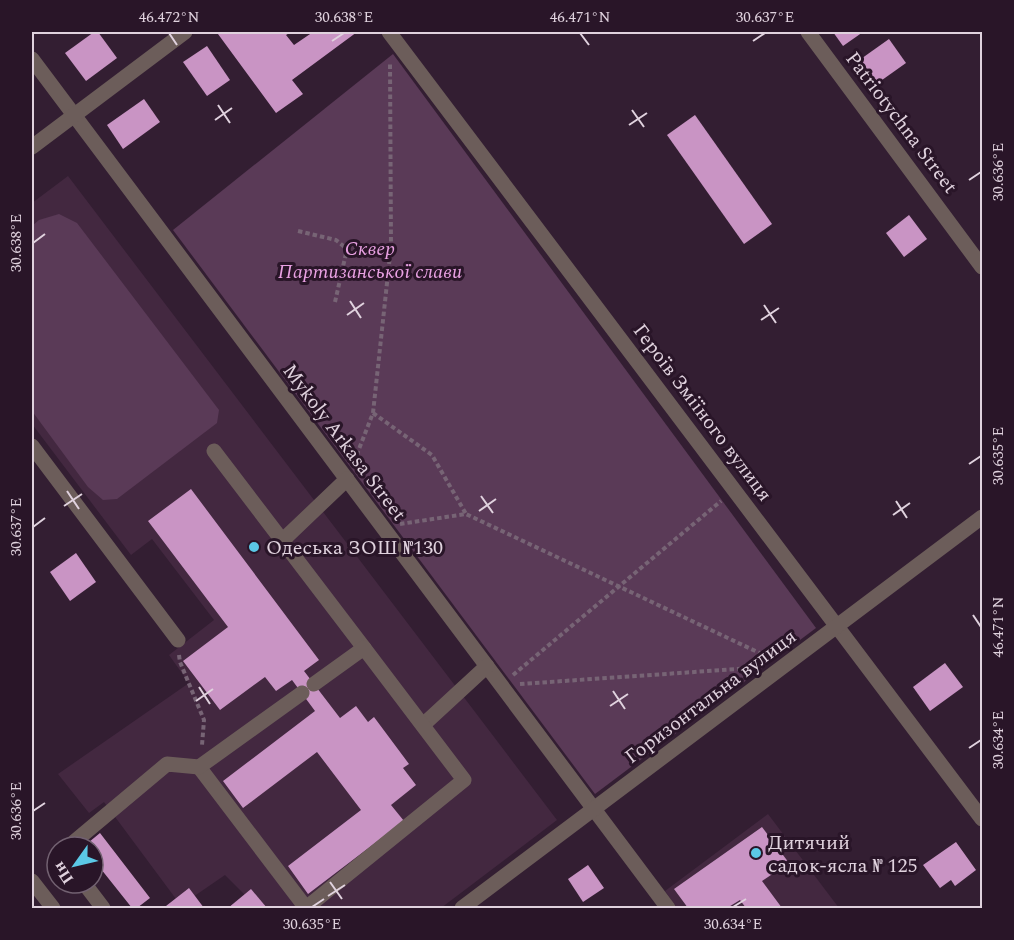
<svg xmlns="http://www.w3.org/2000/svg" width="1014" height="940" viewBox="0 0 1014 940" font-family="Spectral,serif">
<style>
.built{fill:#432840}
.green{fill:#5a3a57}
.building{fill:#c994c4}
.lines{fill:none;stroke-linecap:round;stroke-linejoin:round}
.path{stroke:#776475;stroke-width:4;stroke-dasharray:4.5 3;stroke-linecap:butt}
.minor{stroke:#6c5d5a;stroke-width:15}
.ticks{fill:none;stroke:#e0d2de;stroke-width:2}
.poi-dot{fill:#5bc8e6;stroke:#291528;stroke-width:2}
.labels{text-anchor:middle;stroke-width:6;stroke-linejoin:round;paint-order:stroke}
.street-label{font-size:20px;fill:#e0d2de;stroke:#291528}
.park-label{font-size:20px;font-style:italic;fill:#e9a1e3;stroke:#291528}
.poi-label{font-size:20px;fill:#e0d2de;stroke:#291528;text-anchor:start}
.neatline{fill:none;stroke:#e0d2de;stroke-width:2}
.ticks-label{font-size:15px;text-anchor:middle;fill:#e0d2de}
</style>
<rect width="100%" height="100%" fill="#331e32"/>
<!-- built -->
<g class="built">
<path d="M68 176 557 820 441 908H258L225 875 193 897 186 890 176 899 104 802 89 813 58 774 189 683 169 655 214 620 152 539 131 555 32 424V203Z"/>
<path d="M768 814 839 908H677L665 891Z"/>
</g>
<!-- green -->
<g class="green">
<path d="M393 54 816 628 595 794 173 230Z"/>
<path d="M59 214 77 223 219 410 217 423 117 499 103 500 88 487 32 411V226L39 220Z"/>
</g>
<!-- building -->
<g class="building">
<path d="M94 32H98L117 58 86 81 65 53Z"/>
<path d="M221 32H291L286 35 294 45 313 32H357L292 80 303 94 276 113 218 34Z"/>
<path d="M833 32H863L843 46Z"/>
<path d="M889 39 906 63 875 85 858 61Z"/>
<path d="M207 46 230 80 207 96 183 62Z"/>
<path d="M144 99 160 122 123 149 107 125Z"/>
<path d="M695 115 772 224 744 244 667 135Z"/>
<path d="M909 215 927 239 904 257 886 233Z"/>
<path d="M191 489 319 660 304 671 340 718 356 706 368 722 374 717 409 764 403 768 416 785 391 805 404 821 308 894 288 866 361 810 317 752 243 808 223 781 315 711 292 680 276 691 265 677 220 710 183 661 228 627 148 521Z"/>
<path d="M76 553 96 582 70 601 50 572Z"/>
<path d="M945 663 963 687 930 711 913 687Z"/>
<path d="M762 827 789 863 762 881 782 908H746L740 900 727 908H688L674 889Z"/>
<path d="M100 833 150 898 137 908H132L93 859V847H83Z"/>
<path d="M956 842 976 870 955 886 951 880 940 888 923 865Z"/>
<path d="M588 865 604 888 583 902 568 879Z"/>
<path d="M189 888 204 908H163L166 906Z"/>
<path d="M251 889 267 908H228Z"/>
</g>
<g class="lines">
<!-- path -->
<g class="path">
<path d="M298 231 336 240 347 249 391 246"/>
<path d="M335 302 347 249"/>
<path d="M373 413 432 455 466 514"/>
<path d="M354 462 373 413 391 246 390 63"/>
<path d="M400 524 466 514 768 657"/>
<path d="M179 655 180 662 204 720 202 745"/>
<path d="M513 675 721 501"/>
<path d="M520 684 752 668"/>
</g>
<!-- minor -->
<g class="minor">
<path d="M389 32 982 819"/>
<path d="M808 32 982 267"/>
<path d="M32 59 668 908"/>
<path d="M32 147 185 32"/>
<path d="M32 446 178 640"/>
<path d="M214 451 364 648"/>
<path d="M282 541 347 479"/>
<path d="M423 725 487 666"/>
<path d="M199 767 306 908 464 780 364 648 314 684"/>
<path d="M68 847 167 764 199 767 302 693"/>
<path d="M32 881 53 908"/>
<path d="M84 883 103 908"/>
<path d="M462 908 982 517"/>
</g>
</g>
<!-- ticks -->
<path class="ticks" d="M169 33 177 45M580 33 589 45M332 41 344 33M753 41 765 33M218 105 230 123M632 110 644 127M215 120 232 108M629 125 647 113M969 180 981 172M33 243 45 234M350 301 361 318M764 305 776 323M347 315 364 303M761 320 779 308M969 464 981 456M67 491 79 509M481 496 493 513M896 501 907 518M64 506 82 494M479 511 496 499M893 515 910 503M33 527 45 518M973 615 981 627M199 687 210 704M613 691 625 709M196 701 213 689M610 706 628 694M969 748 981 740M33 811 45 803M330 882 342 899M328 896 345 885M312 907 324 899M733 907 746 899"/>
<!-- markers -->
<g class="poi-dot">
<circle cx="254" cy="547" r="6"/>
<circle cx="756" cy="853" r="6"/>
</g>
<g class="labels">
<!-- street labels -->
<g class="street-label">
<text transform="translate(902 122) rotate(53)" y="7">Patriotychna Street</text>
<text transform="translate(703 412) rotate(53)" y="7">Героїв Зміїного вулиця</text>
<text transform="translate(345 442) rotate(53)" y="7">Mykoly Arkasa Street</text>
<text transform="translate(710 696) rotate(-37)" y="7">Горизонтальна вулиця</text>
</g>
<!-- park labels -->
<g class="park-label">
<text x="370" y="255">Сквер<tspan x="370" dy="23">Партизанської слави</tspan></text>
</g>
<!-- poi labels -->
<g class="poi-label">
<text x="266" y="554">Одеська ЗОШ №130</text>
<text x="768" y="849">Дитячий<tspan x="768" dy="23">садок-ясла № 125</tspan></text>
</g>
</g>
<!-- border -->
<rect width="1014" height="940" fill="none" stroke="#291528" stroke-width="66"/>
<!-- north arrow -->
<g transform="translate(75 865) rotate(236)"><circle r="28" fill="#291528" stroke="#726171" stroke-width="1.5"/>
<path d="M0-4.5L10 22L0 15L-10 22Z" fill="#5bc8e6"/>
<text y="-9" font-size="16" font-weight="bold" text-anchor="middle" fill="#e0d2de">Пн</text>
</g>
<rect x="33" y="33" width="948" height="874" class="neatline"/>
<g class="ticks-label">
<text x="169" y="22">46.472°N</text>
<text x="344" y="22">30.638°E</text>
<text x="580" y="22">46.471°N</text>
<text x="765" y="22">30.637°E</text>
<text transform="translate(998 172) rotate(-90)" y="5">30.636°E</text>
<text transform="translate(16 243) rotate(-90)" y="5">30.638°E</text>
<text transform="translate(998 456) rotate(-90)" y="5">30.635°E</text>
<text transform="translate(16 527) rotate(-90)" y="5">30.637°E</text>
<text transform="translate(998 627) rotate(-90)" y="5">46.471°N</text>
<text transform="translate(998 740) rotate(-90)" y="5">30.634°E</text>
<text transform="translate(16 811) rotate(-90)" y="5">30.636°E</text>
<text x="312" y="929">30.635°E</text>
<text x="733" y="929">30.634°E</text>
</g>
</svg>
